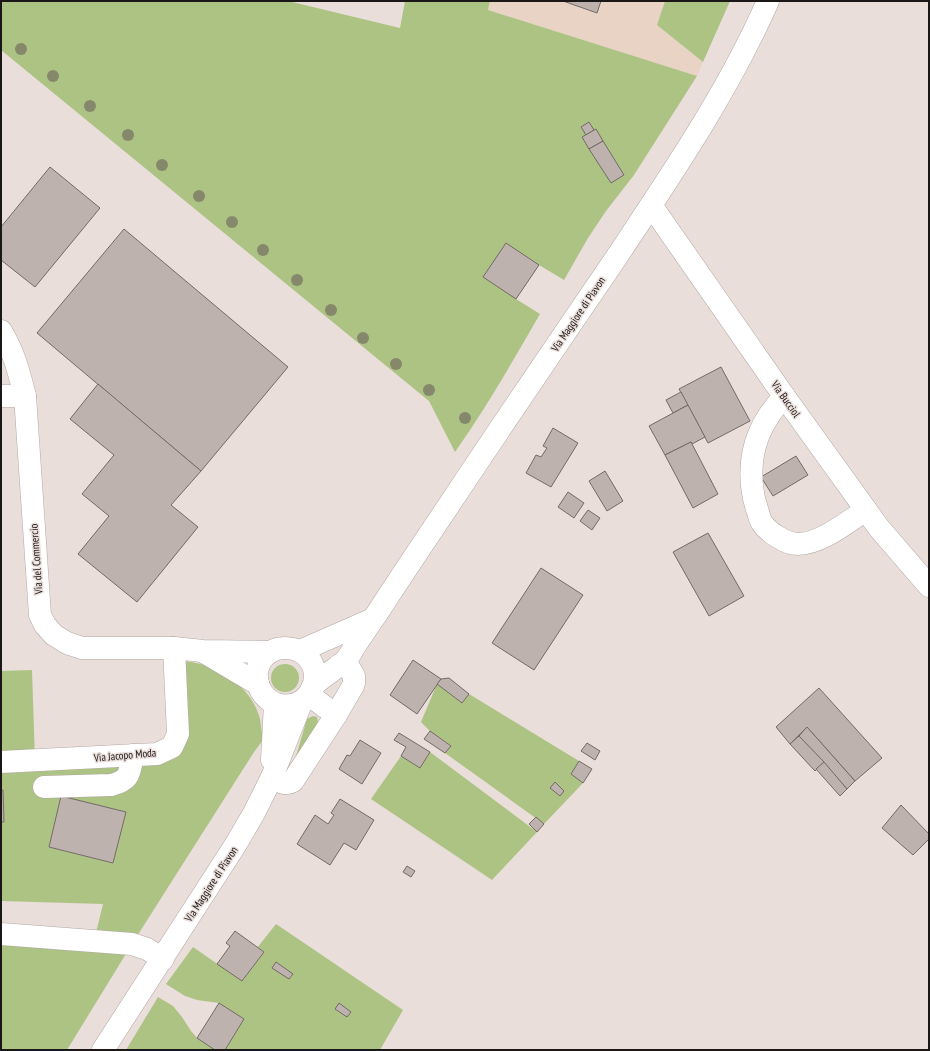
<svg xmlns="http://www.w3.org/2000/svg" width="930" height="1051" viewBox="0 0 930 1051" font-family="'PT Sans Narrow',sans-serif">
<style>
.education{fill:#e8d3c5}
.green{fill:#adc384;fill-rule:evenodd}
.building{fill:#bdb2ae;stroke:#746a66}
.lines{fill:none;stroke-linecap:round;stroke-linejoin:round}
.minor-casing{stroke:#b2a8a4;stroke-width:23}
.major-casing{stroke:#b2a8a4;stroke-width:23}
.minor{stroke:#fff;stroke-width:22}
.major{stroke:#fff;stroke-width:22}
.tree{fill:#85886b}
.labels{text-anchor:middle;stroke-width:3;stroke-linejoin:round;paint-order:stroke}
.street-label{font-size:11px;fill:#1b1716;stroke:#e9deda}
</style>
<rect width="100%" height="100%" fill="#e9deda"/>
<!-- education -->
<path class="education" d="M490 1H665L657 25 703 62 697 76 488 10Z"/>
<!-- green -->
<g class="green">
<path d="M1 1H288L400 28 405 1H490L488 10 697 76 634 175 606 211 588 238 564 280 539 265 516 299 540 314C513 361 486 408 455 452L429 401 1 50Z"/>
<path d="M665 1H730L703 62 657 25Z"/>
<path d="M174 660C188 661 207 664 219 670 238 681 254 697 260 719 261 726 262 733 263 740L254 752 132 944 67 1050H1V934L94 941 103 904 1 901V671L32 670 35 761 172 747ZM61 797 126 812 113 863 49 847Z"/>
<circle cx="285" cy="678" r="14"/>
<path d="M437 684 462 703 469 694 579 761 571 774 583 783 544 824 445 753 450 745 430 731 421 722Z"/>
<path d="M313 716 317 717 318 722 293 766 307 719Z"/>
<path d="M430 752 537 832 492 880 371 799 401 756 420 768Z"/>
<path d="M276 924 403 1010 380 1050H225L244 1019 219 1003 197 1000 185 996 166 984 193 947 242 981 264 952 257 948Z"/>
<path d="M158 997 173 1006 182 1017 191 1031 197 1038 215 1050H126Z"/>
</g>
<!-- building -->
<g class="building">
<path d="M563 1H601L597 13Z"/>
<path d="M589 122 594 130 586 135 581 127Z"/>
<path d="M596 129 603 141 589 149 582 137Z"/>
<path d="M603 141 624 175 611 183 589 149Z"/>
<path d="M50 167 100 208 35 287 1 260V227Z"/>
<path d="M124 229 288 367 201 471 37 333Z"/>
<path d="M506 243 539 265 516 299 483 277Z"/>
<path d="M721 367 750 421 708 443 679 389Z"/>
<path d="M98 384 201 471 171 505 198 527 137 602 78 554 109 516 82 494 114 455 70 419Z"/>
<path d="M681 392 688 405 673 413 666 400Z"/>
<path d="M688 405 705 437 692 444 691 442 665 455 649 426Z"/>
<path d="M553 428 578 443 551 487 526 473 536 455 541 457 547 448 543 446Z"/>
<path d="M691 442 718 494 693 508 665 455Z"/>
<path d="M796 456 808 475 773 496 761 477Z"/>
<path d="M605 471 623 501 607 511 589 481Z"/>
<path d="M568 492 584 503 574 518 558 507Z"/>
<path d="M588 510 600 518 592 530 580 521Z"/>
<path d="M708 533 744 596 709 616 673 552Z"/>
<path d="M541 568 583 595 534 670 492 643Z"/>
<path d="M413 660 441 679 417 714 390 695Z"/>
<path d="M449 678 469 694 462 703 437 684 441 679Z"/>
<path d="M819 688 882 758 855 781 807 727 790 744 776 727Z"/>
<path d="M807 727 855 781 847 789 799 736Z"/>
<path d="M430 731 451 746 445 753 424 739Z"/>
<path d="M399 733 430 752 420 768 401 756 406 747 394 740Z"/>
<path d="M799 736 824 762 815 771 790 744Z"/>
<path d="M360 740 381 753 362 784 339 769 347 755 350 756Z"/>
<path d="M587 743 600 751 595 760 581 751Z"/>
<path d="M579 761 592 769 583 783 571 774Z"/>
<path d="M824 762 847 789 840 796 816 769Z"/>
<path d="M555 782 564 791 560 796 550 788Z"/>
<path d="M1 790H3L4 822H1Z"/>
<path d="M61 796 126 812 113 863 49 847Z"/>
<path d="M340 799 374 820 356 850 344 843 330 865 297 844 315 815 328 824 334 815 331 813Z"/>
<path d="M901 805 929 834V839L913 855 882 828Z"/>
<path d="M536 817 544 824 537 832 529 824Z"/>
<path d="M407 866 415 871 411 877 403 872Z"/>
<path d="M235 931 264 952 242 981 217 964 230 946 226 943Z"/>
<path d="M276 962 293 974 289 979 272 968Z"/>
<path d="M219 1003 244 1019 225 1050H215L197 1038Z"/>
<path d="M339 1003 351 1012 347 1017 335 1009Z"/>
</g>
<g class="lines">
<defs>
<g id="minor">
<path d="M651 205 784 396 879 528 929 586"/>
<path d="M1 331C14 352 19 372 25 396L40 615 45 625 54 635 67 643 82 648H174L203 651 270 652"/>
<path d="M1 396H25"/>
<path d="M784 396C774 408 765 419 759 434 749 458 749 487 758 512 759 515 760 520 762 523 766 529 773 534 778 537 784 541 791 544 798 544 821 544 847 522 866 510"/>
<path d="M204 652 258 684"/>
<path d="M309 695 336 715"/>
<path d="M1 762 157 754 172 747 178 734 174 648"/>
<path d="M272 777C279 781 285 786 293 781L336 715 353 686 354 683V676L345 661"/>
<path d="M44 787 111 785C131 780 129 773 133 755"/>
<path d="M1 934 132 944 147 949 163 959"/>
</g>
<g id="major">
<path d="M300 651 373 619"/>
<path d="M314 686C314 682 315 679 315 676 314 641 262 638 257 672 256 682 260 693 268 699 280 709 299 707 308 695 311 693 311 689 313 686 318 680 330 673 337 667 339 665 342 664 345 661 348 658 351 653 353 649 361 637 368 626 376 615 400 578 424 542 449 505 504 422 560 340 616 258 671 175 728 92 768 1"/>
<path d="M272 760 275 704"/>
<path d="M103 1050 236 844 254 813 272 777 302 701"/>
</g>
</defs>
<!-- minor casing -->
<use href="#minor" class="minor-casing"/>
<!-- major casing -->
<use href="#major" class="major-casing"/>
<!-- minor -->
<use href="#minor" class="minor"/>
<!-- major -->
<use href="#major" class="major"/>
</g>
<!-- trees -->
<g class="tree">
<circle cx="21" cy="49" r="6"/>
<circle cx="53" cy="76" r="6"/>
<circle cx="90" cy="106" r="6"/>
<circle cx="128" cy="135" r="6"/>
<circle cx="162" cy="165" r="6"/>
<circle cx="199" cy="196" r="6"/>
<circle cx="232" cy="222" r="6"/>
<circle cx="263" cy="250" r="6"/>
<circle cx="297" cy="280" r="6"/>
<circle cx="331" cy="310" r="6"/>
<circle cx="363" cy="338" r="6"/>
<circle cx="396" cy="364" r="6"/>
<circle cx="429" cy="390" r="6"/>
<circle cx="465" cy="418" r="6"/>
</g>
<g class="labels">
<!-- street labels -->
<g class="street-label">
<text transform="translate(578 314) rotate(-56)" y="4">Via Maggiore di Piavon</text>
<text transform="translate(786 399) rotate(55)" y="4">Via Bucciol</text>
<text transform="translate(36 559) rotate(-94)" y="4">Via del Commercio</text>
<text transform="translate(125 755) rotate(-5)" y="4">Via Jacopo Moda</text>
<text transform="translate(211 884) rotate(-57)" y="4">Via Maggiore di Piavon</text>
</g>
</g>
<!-- border -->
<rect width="930" height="1051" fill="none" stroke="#1b1716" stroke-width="4"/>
</svg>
